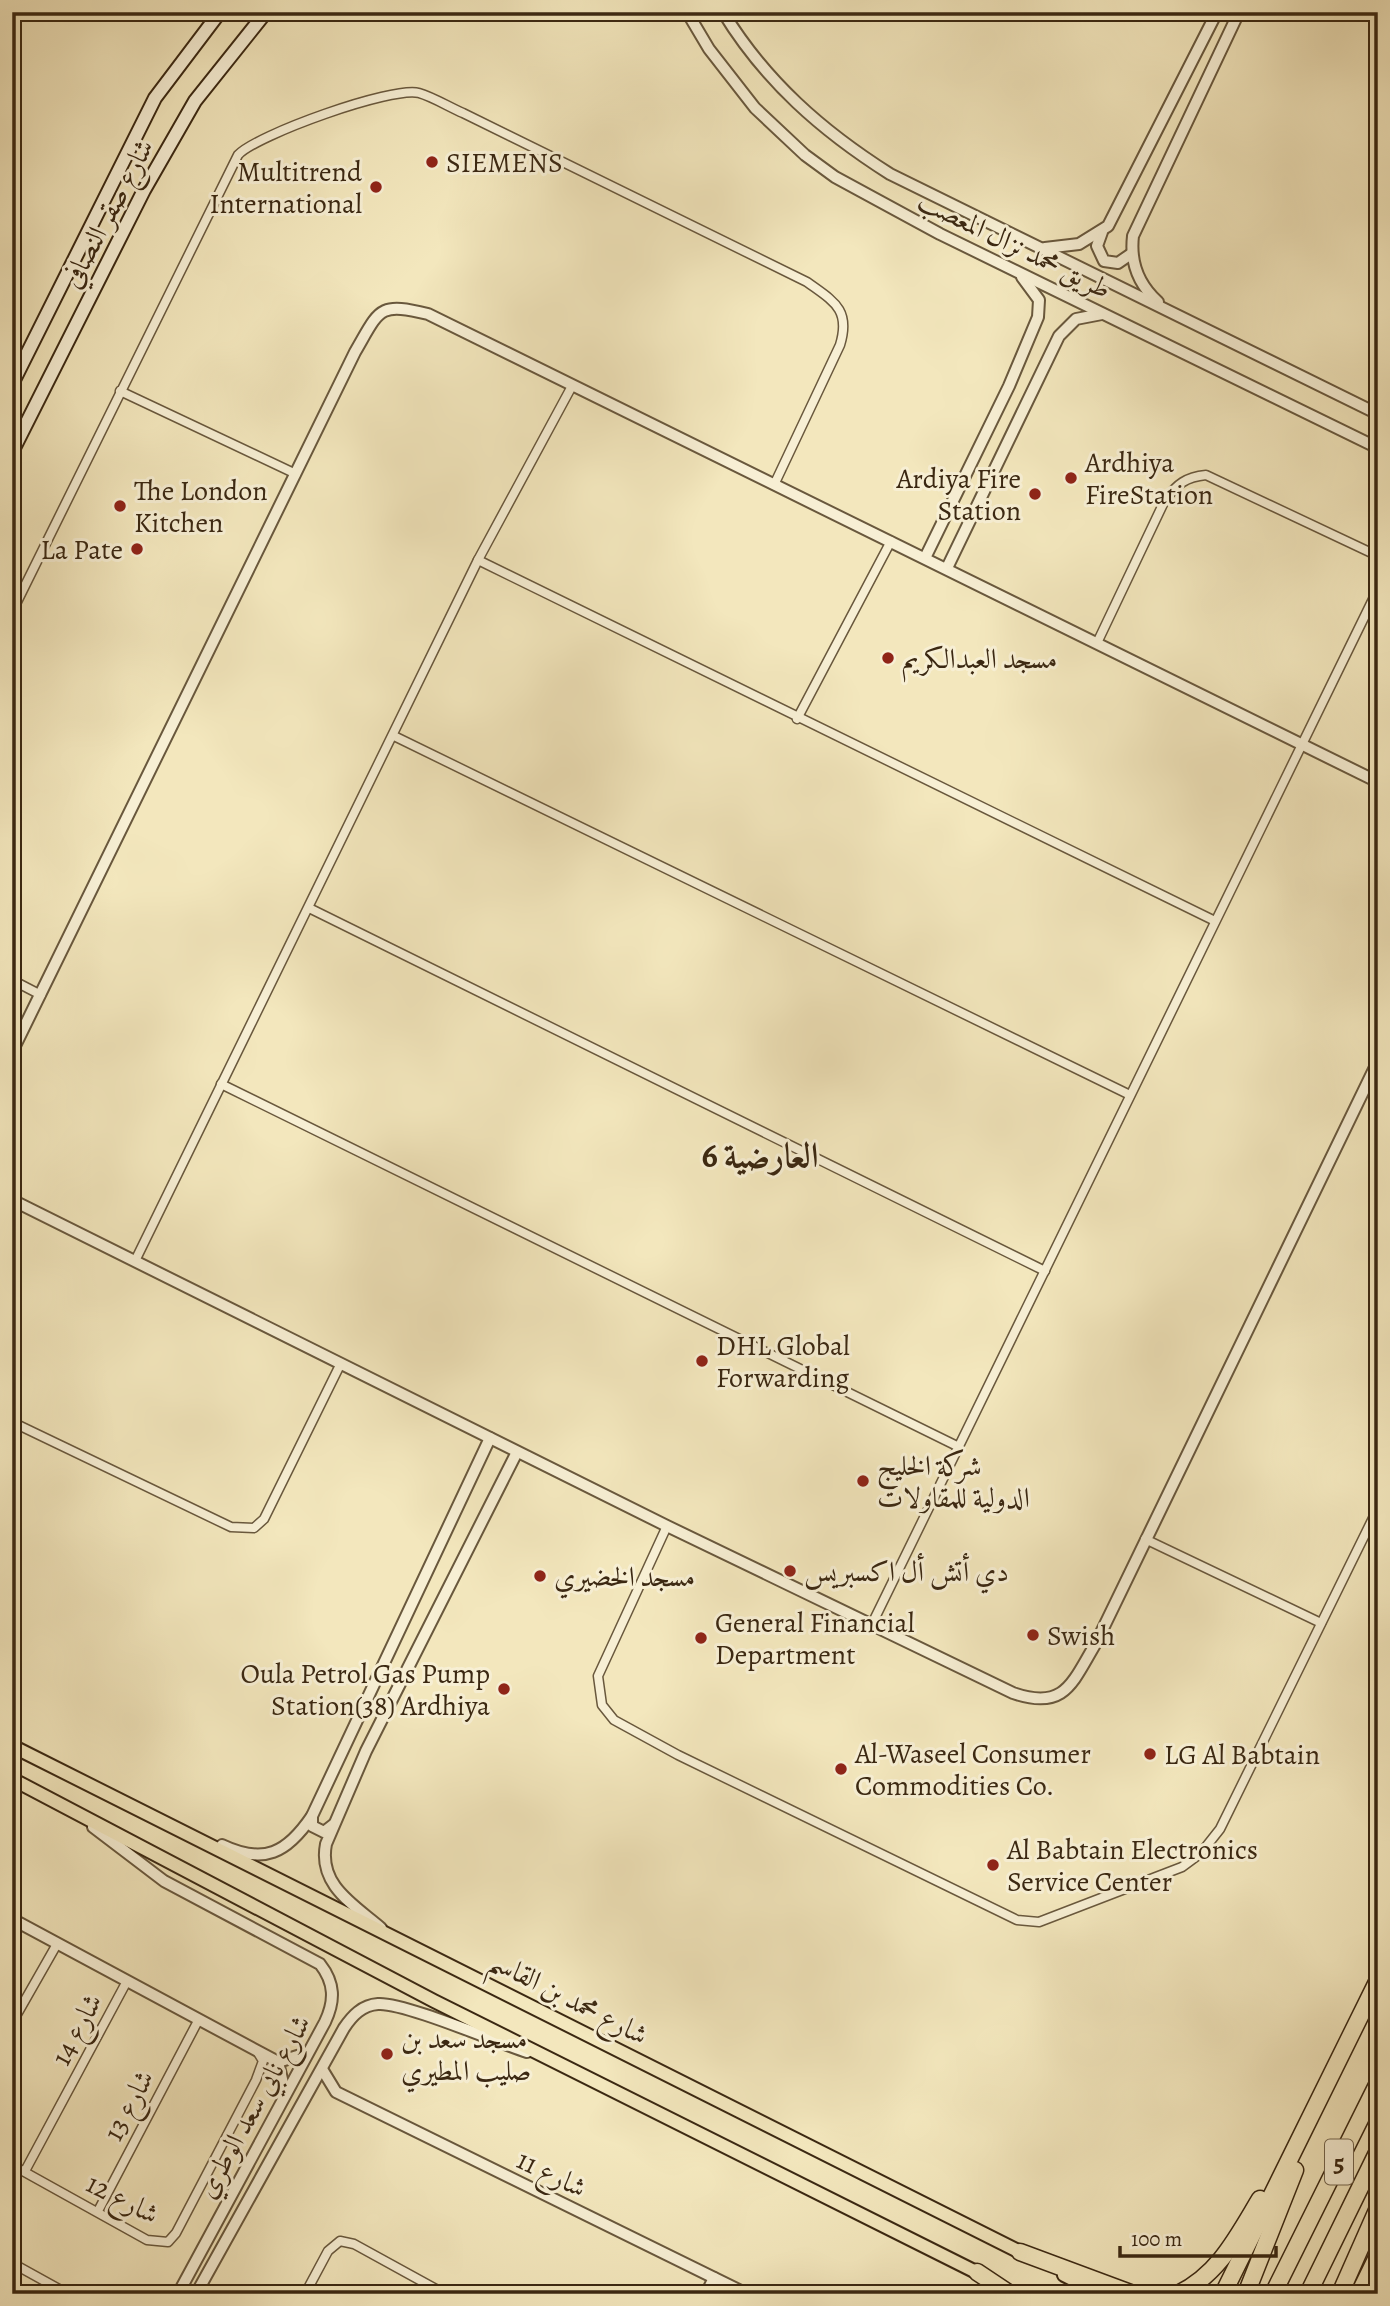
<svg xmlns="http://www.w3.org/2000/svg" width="1390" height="2306" viewBox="0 0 1390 2306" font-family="Alegreya,Amiri,serif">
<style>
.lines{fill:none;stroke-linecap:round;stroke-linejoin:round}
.minor-casing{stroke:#69583d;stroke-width:11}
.tertiary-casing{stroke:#69583d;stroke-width:14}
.secondary-casing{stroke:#3b2812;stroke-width:16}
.primary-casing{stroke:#3b2812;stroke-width:16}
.motorway-casing{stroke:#3b2812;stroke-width:19}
.minor{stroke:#f7efd4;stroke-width:8}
.tertiary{stroke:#f7efd4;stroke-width:10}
.secondary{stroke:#f7efd4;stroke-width:12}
.primary{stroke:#f3e7bd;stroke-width:12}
.motorway{stroke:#f3e7bd;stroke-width:16}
.poi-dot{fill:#8f2418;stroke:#f7efd4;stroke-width:2.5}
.labels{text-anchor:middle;stroke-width:6;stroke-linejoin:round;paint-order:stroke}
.shield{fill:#f7efd4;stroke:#73644c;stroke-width:2}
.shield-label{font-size:26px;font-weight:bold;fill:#3b2812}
.poi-label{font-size:28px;fill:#3b2812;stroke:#f7efd4;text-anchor:start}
.street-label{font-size:28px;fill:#3b2812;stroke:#f7efd4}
.district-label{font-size:35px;font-weight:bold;fill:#3b2812;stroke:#f7efd4}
</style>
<rect width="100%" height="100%" fill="#f3e7bd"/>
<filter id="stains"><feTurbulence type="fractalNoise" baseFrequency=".00286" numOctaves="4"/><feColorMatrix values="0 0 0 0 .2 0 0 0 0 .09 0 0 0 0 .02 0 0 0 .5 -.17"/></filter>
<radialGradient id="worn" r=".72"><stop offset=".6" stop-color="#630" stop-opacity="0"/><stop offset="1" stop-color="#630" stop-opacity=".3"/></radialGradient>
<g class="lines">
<defs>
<g id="minor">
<path d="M120 391 296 474"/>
<path d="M478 560 1215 921"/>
<path d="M12 612 238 155C256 135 392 86 419 93 433 97 449 107 463 113L807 282C833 301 851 309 840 345L774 485"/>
<path d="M1097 643 1165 500C1177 484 1186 477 1206 475L1378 556"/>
<path d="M797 719 891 541"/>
<path d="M394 736 1130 1095"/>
<path d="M309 908 1045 1271"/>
<path d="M12 980 41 995"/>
<path d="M221 1084 959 1447"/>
<path d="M135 1261 478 560 572 386"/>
<path d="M12 1422 231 1527 254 1528 264 1519 341 1363"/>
<path d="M667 1526 598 1676 602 1705 614 1720 678 1755 1017 1920 1039 1922 1182 1867 1201 1853 1220 1829 1378 1508"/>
<path d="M1145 1539 1321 1623"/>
<path d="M872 1624 1378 589"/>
<path d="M12 2023 57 1944"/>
<path d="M12 2165 147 2240 168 2242 176 2233 256 2080 263 2061 257 2051"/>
<path d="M25 2171 127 1981"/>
<path d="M98 2211 199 2019"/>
<path d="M12 2263 68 2294"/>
<path d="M305 2294 328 2251 340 2241 354 2244 445 2294"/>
</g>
<g id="tertiary">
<path d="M687 12 709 49 755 108 805 155 835 177 940 234 1378 448"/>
<path d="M723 12C765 81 822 131 890 174L1378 414"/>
<path d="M1102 232 1097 246 1104 261 1118 263 1131 254"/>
<path d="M1045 248 1079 244 1108 226 1217 12"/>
<path d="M1158 302C1138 284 1130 262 1133 236L1239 12"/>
<path d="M925 558 1009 386 1038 317 1039 300 1022 277"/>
<path d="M947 568 1059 336 1076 319 1102 314"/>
<path d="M12 1052 355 352C380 309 378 302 428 314L1378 782"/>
<path d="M12 1200 667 1526 1013 1693C1065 1711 1072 1683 1096 1643L1378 1061"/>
<path d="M312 1816V1826L324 1832 333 1825"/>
<path d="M93 1827 164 1881 320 1964C335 1983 335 2001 325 2022L178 2294"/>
<path d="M222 1845C264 1865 287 1853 312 1816L490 1438"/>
<path d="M12 1919 278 2062 307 2053"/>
<path d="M381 1928C353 1904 318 1885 326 1844L366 1751 517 1452"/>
<path d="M278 2062 285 2092"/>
<path d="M322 2069 336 2092 747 2294"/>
<path d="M196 2294 344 2028C352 2016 362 2005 378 2004 403 2002 496 2042 527 2052"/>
<path d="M706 2294 714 2278"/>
</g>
<g id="secondary">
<path d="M12 384 155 98 220 12"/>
<path d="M12 452 144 190 195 101 266 12"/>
</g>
<g id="primary">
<path d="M12 1746 1026 2255"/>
<path d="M12 1779 434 2001 984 2276"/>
<path d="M1064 2275 1102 2294"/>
</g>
<g id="motorway">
<path d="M1020 2252 1133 2294"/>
<path d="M977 2272 1010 2294"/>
<path d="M1178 2294C1219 2274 1237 2237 1260 2199"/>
<path d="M1223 2294 1378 1980"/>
<path d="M1246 2294 1295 2170"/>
<path d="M1273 2294 1378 2083"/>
<path d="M1308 2294 1378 2151"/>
<path d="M1340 2294 1378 2208"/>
<path d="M1359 2294 1378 2255"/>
</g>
</defs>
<!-- minor casing -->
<use href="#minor" class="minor-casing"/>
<!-- tertiary casing -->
<use href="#tertiary" class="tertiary-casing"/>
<!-- secondary casing -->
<use href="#secondary" class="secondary-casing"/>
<!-- primary casing -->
<use href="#primary" class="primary-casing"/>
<!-- motorway casing -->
<use href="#motorway" class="motorway-casing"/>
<!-- minor -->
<use href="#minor" class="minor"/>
<!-- tertiary -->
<use href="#tertiary" class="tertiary"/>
<!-- secondary -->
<use href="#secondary" class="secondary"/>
<!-- primary -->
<use href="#primary" class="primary"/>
<!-- motorway -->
<use href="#motorway" class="motorway"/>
</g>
<!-- markers -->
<g class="poi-dot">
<circle cx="432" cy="162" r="7"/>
<circle cx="376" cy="187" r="7"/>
<circle cx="1071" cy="478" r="7"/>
<circle cx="1035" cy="494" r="7"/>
<circle cx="120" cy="506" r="7"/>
<circle cx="137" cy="549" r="7"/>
<circle cx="888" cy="658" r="7"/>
<circle cx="702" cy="1361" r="7"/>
<circle cx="863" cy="1481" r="7"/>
<circle cx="790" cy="1571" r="7"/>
<circle cx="540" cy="1576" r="7"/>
<circle cx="1033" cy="1635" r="7"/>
<circle cx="701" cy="1638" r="7"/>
<circle cx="504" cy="1689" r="7"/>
<circle cx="1150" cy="1754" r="7"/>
<circle cx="841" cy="1769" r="7"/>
<circle cx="993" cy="1865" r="7"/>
<circle cx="387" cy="2054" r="7"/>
</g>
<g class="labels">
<!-- shield labels -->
<rect class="shield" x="1325" y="2139.5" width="28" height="45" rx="5"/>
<g class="shield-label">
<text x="1339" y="2171">5</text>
</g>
<!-- poi labels -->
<g class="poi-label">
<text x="446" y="172">SIEMENS</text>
<text x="362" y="181" text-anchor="end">Multitrend<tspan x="362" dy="32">International</tspan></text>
<text x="1085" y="472">Ardhiya<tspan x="1085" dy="32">FireStation</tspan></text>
<text x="1021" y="488" text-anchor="end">Ardiya Fire<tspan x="1021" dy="32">Station</tspan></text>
<text x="134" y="500">The London<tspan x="134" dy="32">Kitchen</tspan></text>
<text x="123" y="559" text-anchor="end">La Pate</text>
<text x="902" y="668">مسجد العبدالكريم</text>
<text x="716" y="1355">DHL Global<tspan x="716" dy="32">Forwarding</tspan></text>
<text x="877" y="1475">شركة الخليج<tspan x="877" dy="32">الدولية للمقاولات</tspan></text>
<text x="804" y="1581">دي أتش أل اكسبريس</text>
<text x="554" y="1586">مسجد الخضيري</text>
<text x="715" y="1632">General Financial<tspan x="715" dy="32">Department</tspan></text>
<text x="1047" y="1645">Swish</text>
<text x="490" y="1683" text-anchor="end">Oula Petrol Gas Pump<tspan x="490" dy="32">Station(38) Ardhiya</tspan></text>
<text x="855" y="1763">Al-Waseel Consumer<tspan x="855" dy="32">Commodities Co.</tspan></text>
<text x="1164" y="1764">LG Al Babtain</text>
<text x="1007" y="1859">Al Babtain Electronics<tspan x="1007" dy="32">Service Center</tspan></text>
<text x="401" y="2048">مسجد سعد بن<tspan x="401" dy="32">صليب المطيري</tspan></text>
</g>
<!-- street labels -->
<g class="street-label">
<text transform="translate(107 213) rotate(-62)" y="10">شارع صقر النصافي</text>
<text transform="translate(1015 244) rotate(26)" y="10">طريق محمد نزال المعصب</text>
<text transform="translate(569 1997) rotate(27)" y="10">شارع محمد بن القاسم</text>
<text transform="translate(76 2029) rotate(-62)" y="10">شارع 14</text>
<text transform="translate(128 2105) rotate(-62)" y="10">شارع 13</text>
<text transform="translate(253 2106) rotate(-61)" y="10">شارع نابي سعد الوطري</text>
<text transform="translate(552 2173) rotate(26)" y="10">شارع 11</text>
<text transform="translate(123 2198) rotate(27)" y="10">شارع 12</text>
</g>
<!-- district labels -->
<g class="district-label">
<text x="760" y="1167">العارضية 6</text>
</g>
</g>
<!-- margin -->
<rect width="1390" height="2306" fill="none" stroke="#f3e7bd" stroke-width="42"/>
<rect x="14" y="14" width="1362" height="2278" fill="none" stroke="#3b2812" stroke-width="3.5"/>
<rect x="21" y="21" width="1348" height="2264" fill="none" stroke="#3b2812" stroke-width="2"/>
<!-- scale -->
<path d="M1120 2246v10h156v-10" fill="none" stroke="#3b2812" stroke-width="3.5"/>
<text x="1131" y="2246" font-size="21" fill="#3b2812" stroke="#f7efd4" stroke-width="5" paint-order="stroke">100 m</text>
<rect width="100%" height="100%" filter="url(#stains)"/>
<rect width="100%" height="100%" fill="url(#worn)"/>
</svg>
